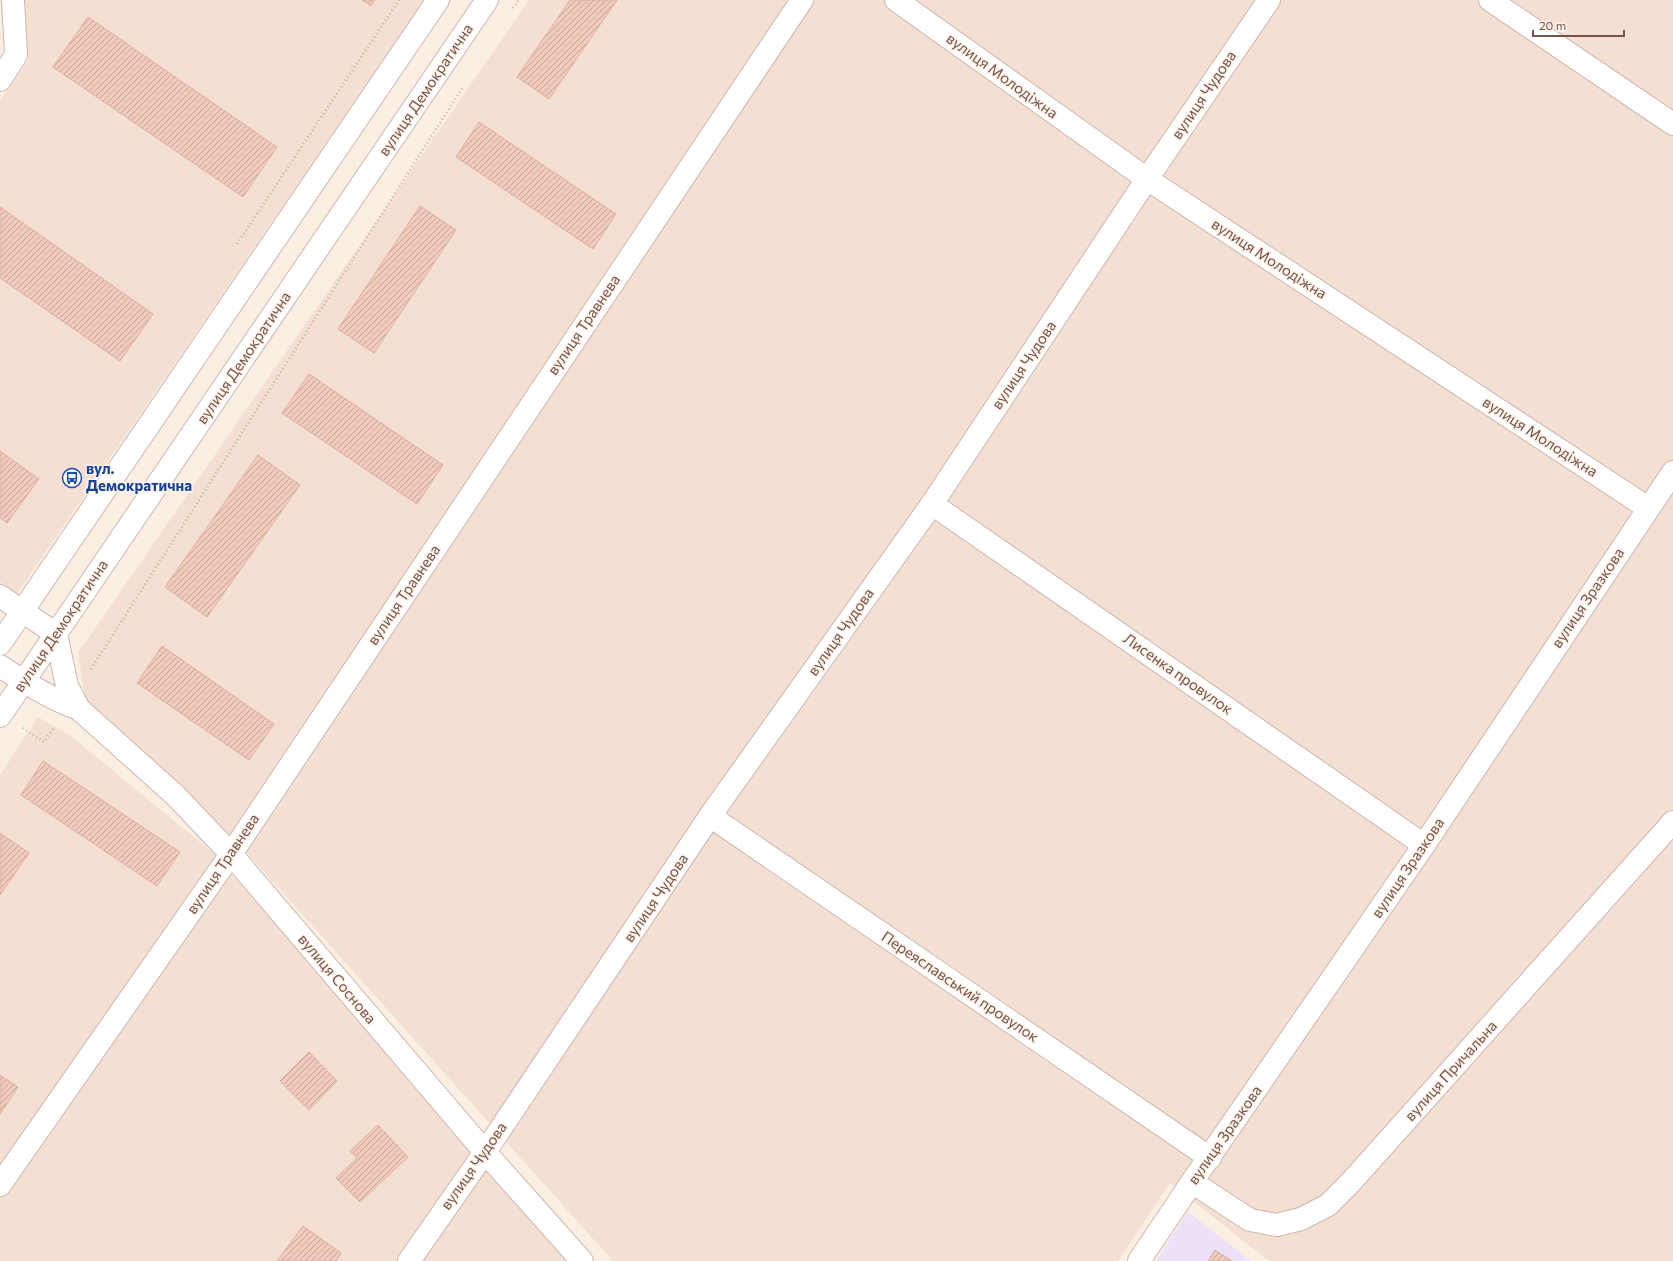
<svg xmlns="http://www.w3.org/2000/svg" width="1673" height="1261" viewBox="0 0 1673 1261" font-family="Commissioner,sans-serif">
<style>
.residential{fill:#f3e0d2}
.education{fill:#ece1f8}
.building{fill:url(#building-hatch);stroke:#e2ae9d}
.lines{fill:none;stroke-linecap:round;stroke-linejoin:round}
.minor-casing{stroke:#ceb7ae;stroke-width:24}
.path{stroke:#d4ada0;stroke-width:2.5;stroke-dasharray:1 3;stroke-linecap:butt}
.minor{stroke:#fff;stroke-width:22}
.labels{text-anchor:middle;stroke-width:3;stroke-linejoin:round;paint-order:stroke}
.street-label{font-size:15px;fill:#73534a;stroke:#fef3ea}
.transit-label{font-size:15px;font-weight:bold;fill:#164399;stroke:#fef3ea;text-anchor:start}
</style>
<defs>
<pattern id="building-hatch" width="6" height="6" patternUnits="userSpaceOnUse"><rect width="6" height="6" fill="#f0cabc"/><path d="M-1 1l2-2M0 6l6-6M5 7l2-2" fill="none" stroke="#c7a79b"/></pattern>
</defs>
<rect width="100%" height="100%" fill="#fbefe4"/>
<!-- residential -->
<g class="residential">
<path d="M25 0H424L17 594 0 582V101L28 61Z"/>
<path d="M529 0H1673V1261H1269L1170 1183 1118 1261H613L247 853 85 699 78 653Z"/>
<path d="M38 717 71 736 212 852 575 1261H0V775Z"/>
</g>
<!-- education -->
<path class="education" d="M1188 1212 1251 1261H1156Z"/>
<!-- building -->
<g class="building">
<path d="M362 0H375L371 6Z"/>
<path d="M570 0H617L549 99 517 77Z"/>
<path d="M88 17 277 147 243 197 53 67Z"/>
<path d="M479 122 616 214 593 249 456 157Z"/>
<path d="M420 206 456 230 374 353 338 329Z"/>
<path d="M0 207 153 314 120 361 0 278Z"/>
<path d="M309 374 443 465 417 504 282 413Z"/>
<path d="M0 451 39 479 7 523 0 518Z"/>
<path d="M258 455 300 485 207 617 165 587Z"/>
<path d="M162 646 274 724 249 760 137 683Z"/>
<path d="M43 761 180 852 157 886 21 795Z"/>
<path d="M0 833 29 853 0 895Z"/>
<path d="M309 1052 337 1081 309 1110 280 1081Z"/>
<path d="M0 1075 18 1087 0 1114Z"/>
<path d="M378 1125 408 1157 360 1202 336 1178 357 1158 350 1151Z"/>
<path d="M303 1226 341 1253 336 1261H277Z"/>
<path d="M1215 1250 1232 1261H1208Z"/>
</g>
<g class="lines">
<defs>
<g id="minor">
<path d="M896 0 1147 179 1648 508"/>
<path d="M1490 0 1673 124"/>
<path d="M0 80 16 55 13 0"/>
<path d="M932 504 1424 845"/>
<path d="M0 596 56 634 67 686 79 709 176 796 231 854 485 1152 582 1261"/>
<path d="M0 644 438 0"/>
<path d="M0 666C25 683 51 699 79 709"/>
<path d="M0 716 487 0"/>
<path d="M710 816 1210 1158"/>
<path d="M1192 1182 1250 1220 1277 1225 1301 1219 1328 1205 1351 1182 1673 822"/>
<path d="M0 1185 231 854 802 0"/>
<path d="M409 1261 485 1152 710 816 932 504 1147 179 1269 0"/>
<path d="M1139 1261 1192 1182 1424 845 1673 472"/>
</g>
</defs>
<!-- minor casing -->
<use href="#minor" class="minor-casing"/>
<!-- path -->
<g class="path">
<path d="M513 8 519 0"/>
<path d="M237 244 399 0"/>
<path d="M91 669 463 87"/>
<path d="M23 728 44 742 54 727"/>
</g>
<!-- minor -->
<use href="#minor" class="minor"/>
</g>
<!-- icons -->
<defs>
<symbol id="bus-ring" viewBox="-11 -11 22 22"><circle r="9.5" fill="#fef3ea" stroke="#1a4fb4" stroke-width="1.5"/><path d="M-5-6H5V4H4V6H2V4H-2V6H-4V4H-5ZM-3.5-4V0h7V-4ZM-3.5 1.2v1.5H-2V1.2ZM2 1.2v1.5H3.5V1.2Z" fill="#1a4fb4"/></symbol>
</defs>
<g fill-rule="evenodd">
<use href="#bus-ring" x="61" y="467" width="22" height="22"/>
</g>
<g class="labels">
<!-- street labels -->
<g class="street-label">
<text transform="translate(1002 76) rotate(36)" y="5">вулиця Молодіжна</text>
<text transform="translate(426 90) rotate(-56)" y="5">вулиця Демократична</text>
<text transform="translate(1204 95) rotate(-56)" y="5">вулиця Чудова</text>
<text transform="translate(1269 259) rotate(33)" y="5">вулиця Молодіжна</text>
<text transform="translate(584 325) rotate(-56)" y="5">вулиця Травнева</text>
<text transform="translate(244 358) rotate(-56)" y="5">вулиця Демократична</text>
<text transform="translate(1024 365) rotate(-56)" y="5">вулиця Чудова</text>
<text transform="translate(1540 437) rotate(33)" y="5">вулиця Молодіжна</text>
<text transform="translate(404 595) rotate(-56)" y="5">вулиця Травнева</text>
<text transform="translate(1588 598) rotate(-56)" y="5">вулиця Зразкова</text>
<text transform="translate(61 626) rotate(-56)" y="5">вулиця Демократична</text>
<text transform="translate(841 632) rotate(-55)" y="5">вулиця Чудова</text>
<text transform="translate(1178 674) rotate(35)" y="5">Лисенка провулок</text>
<text transform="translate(223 864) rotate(-56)" y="5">вулиця Травнева</text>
<text transform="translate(1408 868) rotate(-56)" y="5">вулиця Зразкова</text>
<text transform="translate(656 898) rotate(-56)" y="5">вулиця Чудова</text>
<text transform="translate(337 979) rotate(50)" y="5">вулиця Соснова</text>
<text transform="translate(960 987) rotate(34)" y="5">Переяславський провулок</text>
<text transform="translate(1451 1071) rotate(-48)" y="5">вулиця Причальна</text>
<text transform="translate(1225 1135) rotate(-55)" y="5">вулиця Зразкова</text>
<text transform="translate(474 1166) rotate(-55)" y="5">вулиця Чудова</text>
</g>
<!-- transit labels -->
<g class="transit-label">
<text x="86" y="474">вул.<tspan x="86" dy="17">Демократична</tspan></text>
</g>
</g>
<!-- scale -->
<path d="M1533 30v6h91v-6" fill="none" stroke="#73534a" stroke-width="2"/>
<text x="1539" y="30" font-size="12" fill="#73534a" stroke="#fef3ea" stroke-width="3" paint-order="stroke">20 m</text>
</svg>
